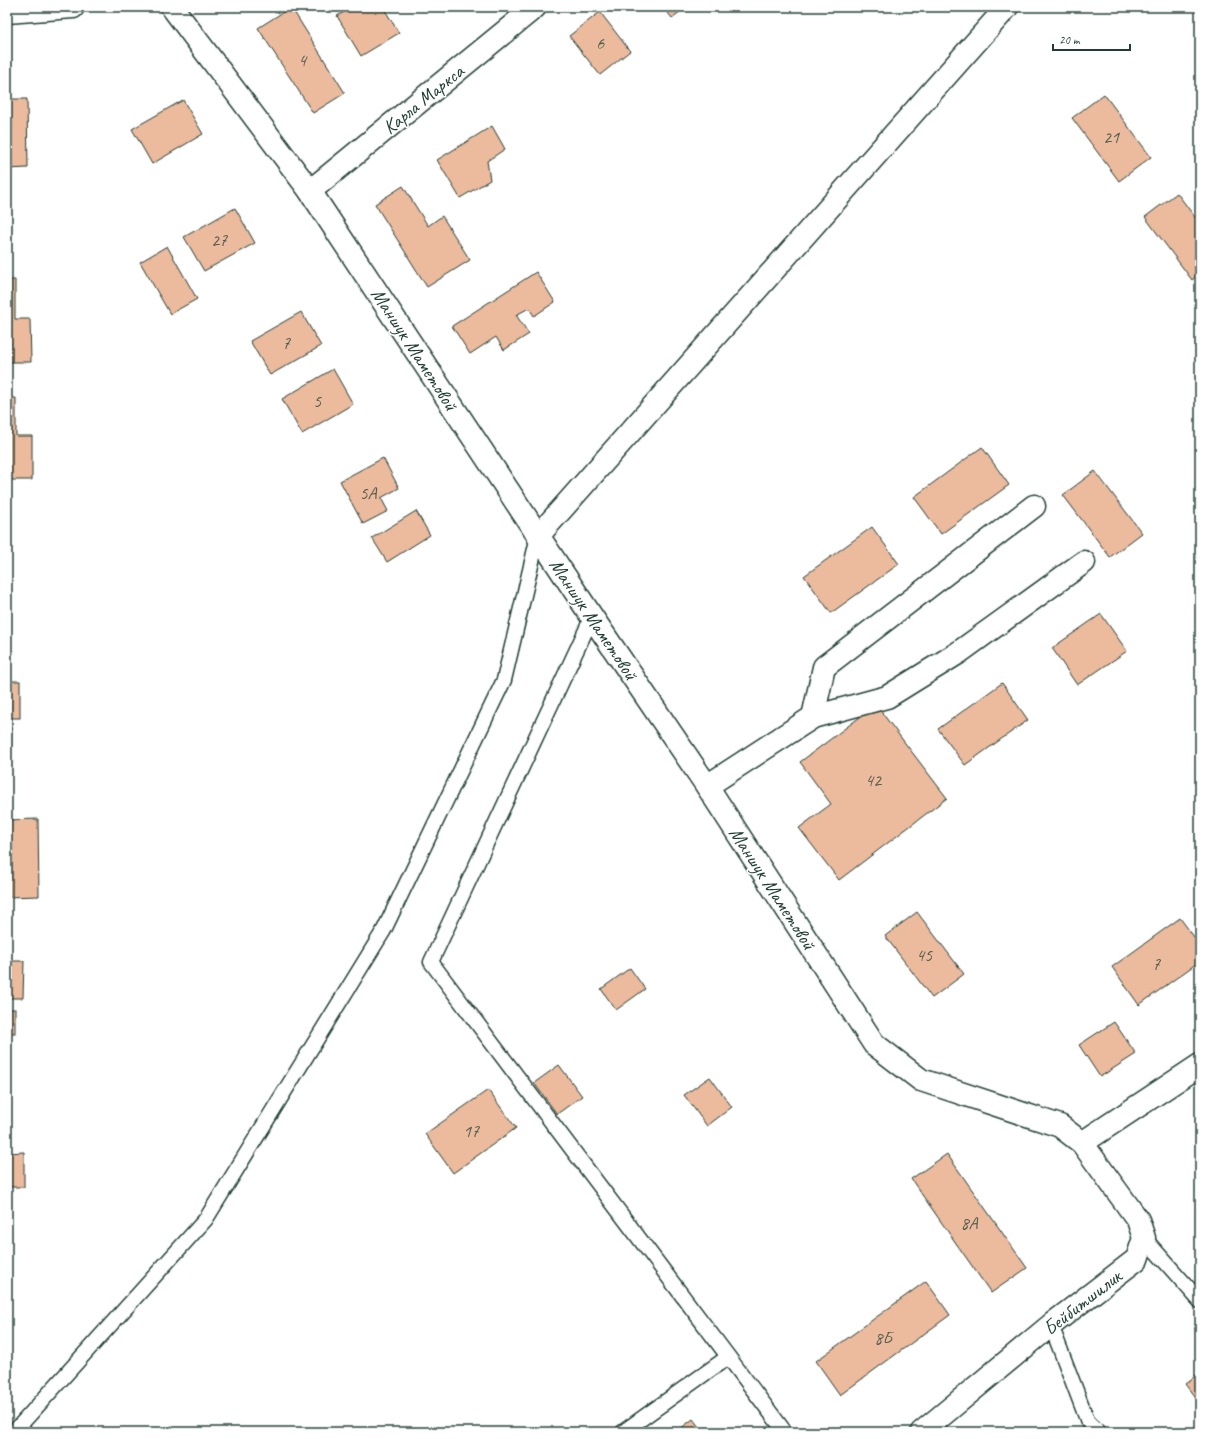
<svg xmlns="http://www.w3.org/2000/svg" width="1207" height="1439" viewBox="0 0 1207 1439" font-family="Caveat,sans-serif">
<style>
.building{fill:#ecba9d;stroke:#1f3d34}
.lines{fill:none;stroke-linecap:round;stroke-linejoin:round}
.service-casing{stroke:#1f3d34;stroke-width:17}
.minor-casing{stroke:#1f3d34;stroke-width:25}
.service{stroke:#fff;stroke-width:14}
.minor{stroke:#fff;stroke-width:22}
.labels{text-anchor:middle;stroke-width:3;stroke-linejoin:round;paint-order:stroke}
.number-label{font-size:18px;fill:#525c4e}
.street-label{font-size:20px;fill:#1f3d34;stroke:#fff}
</style>
<rect width="100%" height="100%" fill="#fff"/>
<filter id="ink" filterUnits="userSpaceOnUse"><feTurbulence type="fractalNoise" baseFrequency=".025" numOctaves="2"/><feDisplacementMap in="SourceGraphic" scale="8" xChannelSelector="R" yChannelSelector="G"/><feConvolveMatrix kernelMatrix="1 2 1 2 8 2 1 2 1" color-interpolation-filters="sRGB"/></filter>
<g filter="url(#ink)">
<!-- building -->
<g class="building">
<path d="M291 7 345 93 313 113 258 28Z"/>
<path d="M353 7H383L399 33 361 56 337 16Z"/>
<path d="M663 7H686L672 18Z"/>
<path d="M600 12 630 51 600 75 569 36Z"/>
<path d="M1104 94 1151 157 1119 181 1072 118Z"/>
<path d="M7 99H27L28 168 7 169Z"/>
<path d="M183 100 203 134 152 164 132 129Z"/>
<path d="M492 126 505 149 487 161 490 180 460 198 437 160Z"/>
<path d="M403 186 428 226 442 216 470 260 427 287 375 204Z"/>
<path d="M1177 193 1200 224V273L1192 280 1145 217Z"/>
<path d="M235 208 255 243 204 271 184 237Z"/>
<path d="M167 246 197 299 170 314 140 262Z"/>
<path d="M536 272 555 302 534 316 529 308 516 315 529 334 504 350 496 337 470 354 452 326Z"/>
<path d="M7 280H15V319H30L31 362H7Z"/>
<path d="M301 312 321 346 270 375 250 341Z"/>
<path d="M333 369 353 404 302 434 282 399Z"/>
<path d="M7 398H16V436H32V480H7Z"/>
<path d="M982 447 1009 485 941 534 914 497Z"/>
<path d="M383 458 399 488 381 498 388 511 363 524 340 481Z"/>
<path d="M1095 471 1142 533 1110 557 1063 495Z"/>
<path d="M416 511 430 535 387 562 372 538Z"/>
<path d="M872 527 899 564 831 613 804 576Z"/>
<path d="M1101 614 1127 651 1077 685 1052 648Z"/>
<rect x="7" y="681" width="13" height="37"/>
<path d="M1002 683 1028 720 965 765 938 729Z"/>
<path d="M876 705 947 798 839 880 799 828 831 804 800 762Z"/>
<rect x="7" y="728" width="4" height="24"/>
<path d="M38 819 39 896 7 897V820Z"/>
<path d="M917 912 964 974 932 998 885 936Z"/>
<path d="M1180 918 1200 945V961L1139 1005 1112 967Z"/>
<path d="M7 961H24L23 998H7Z"/>
<path d="M630 968 645 989 616 1010 601 989Z"/>
<rect x="7" y="1009" width="8" height="24"/>
<path d="M1114 1022 1136 1054 1100 1077 1079 1045Z"/>
<path d="M559 1065 582 1096 557 1114 534 1083Z"/>
<path d="M710 1077 732 1107 707 1126 684 1095Z"/>
<path d="M488 1090 516 1128 453 1173 425 1134Z"/>
<path d="M24 1152V1187H7V1153Z"/>
<path d="M947 1154 1027 1268 991 1293 911 1179Z"/>
<path d="M926 1281 950 1315 840 1395 816 1361Z"/>
<path d="M1200 1372V1404L1185 1384Z"/>
<path d="M693 1419 703 1432H676Z"/>
</g>
<g class="lines">
<defs>
<g id="service">
<path d="M592 617 431 962 785 1432"/>
<path d="M1144 1238 1200 1301"/>
<path d="M1051 1325 1088 1422 1099 1432"/>
<path d="M14 1432 206 1219 384 930 504 680 538 536"/>
<path d="M623 1432 728 1357"/>
</g>
<g id="minor">
<path d="M172 7 310 191 592 617 707 786 874 1044 921 1080 1060 1126 1082 1143 1138 1220 1144 1238 1137 1259 1051 1325 922 1432"/>
<path d="M7 12 73 7"/>
<path d="M310 191 535 7"/>
<path d="M538 536 1007 7"/>
<path d="M813 717 824 667 1034 506"/>
<path d="M707 786 813 717 887 697 958 653 1084 562"/>
<path d="M1082 1143 1200 1065"/>
</g>
</defs>
<!-- service casing -->
<use href="#service" class="service-casing"/>
<!-- minor casing -->
<use href="#minor" class="minor-casing"/>
<!-- service -->
<use href="#service" class="service"/>
<!-- minor -->
<use href="#minor" class="minor"/>
</g>
</g>
<g class="labels">
<!-- number labels -->
<g class="number-label">
<text x="600" y="49">6</text>
<text x="302" y="66">4</text>
<text x="1111" y="143">21</text>
<text x="219" y="246">27</text>
<text x="286" y="349">7</text>
<text x="317" y="407">5</text>
<text x="368" y="499">5А</text>
<text x="873" y="786">42</text>
<text x="924" y="961">45</text>
<text x="1156" y="970">7</text>
<text x="471" y="1137">17</text>
<text x="969" y="1229">8А</text>
<text x="883" y="1344">8Б</text>
</g>
<!-- street labels -->
<g class="street-label">
<text transform="translate(423 99) rotate(-39)" y="7">Карла Маркса</text>
<text transform="translate(415 349) rotate(57)" y="7">Маншук Маметовой</text>
<text transform="translate(594 619) rotate(56)" y="7">Маншук Маметовой</text>
<text transform="translate(773 888) rotate(57)" y="7">Маншук Маметовой</text>
<text transform="translate(1082 1302) rotate(-38)" y="7">Бейбитшилик</text>
</g>
</g>
<!-- margin -->
<rect width="1207" height="1439" fill="none" stroke="#fff" stroke-width="24"/>
<rect x="12" y="12" width="1183" height="1415" fill="none" stroke="#1f3d34" stroke-width="1.5" filter="url(#ink)"/>
<!-- scale -->
<path d="M1053 44v6h77v-6" fill="none" stroke="#1f3d34" stroke-width="2"/>
<text x="1059" y="44" font-size="12" fill="#1f3d34" stroke="#ffffff" stroke-width="3" paint-order="stroke">20 m</text>
</svg>
